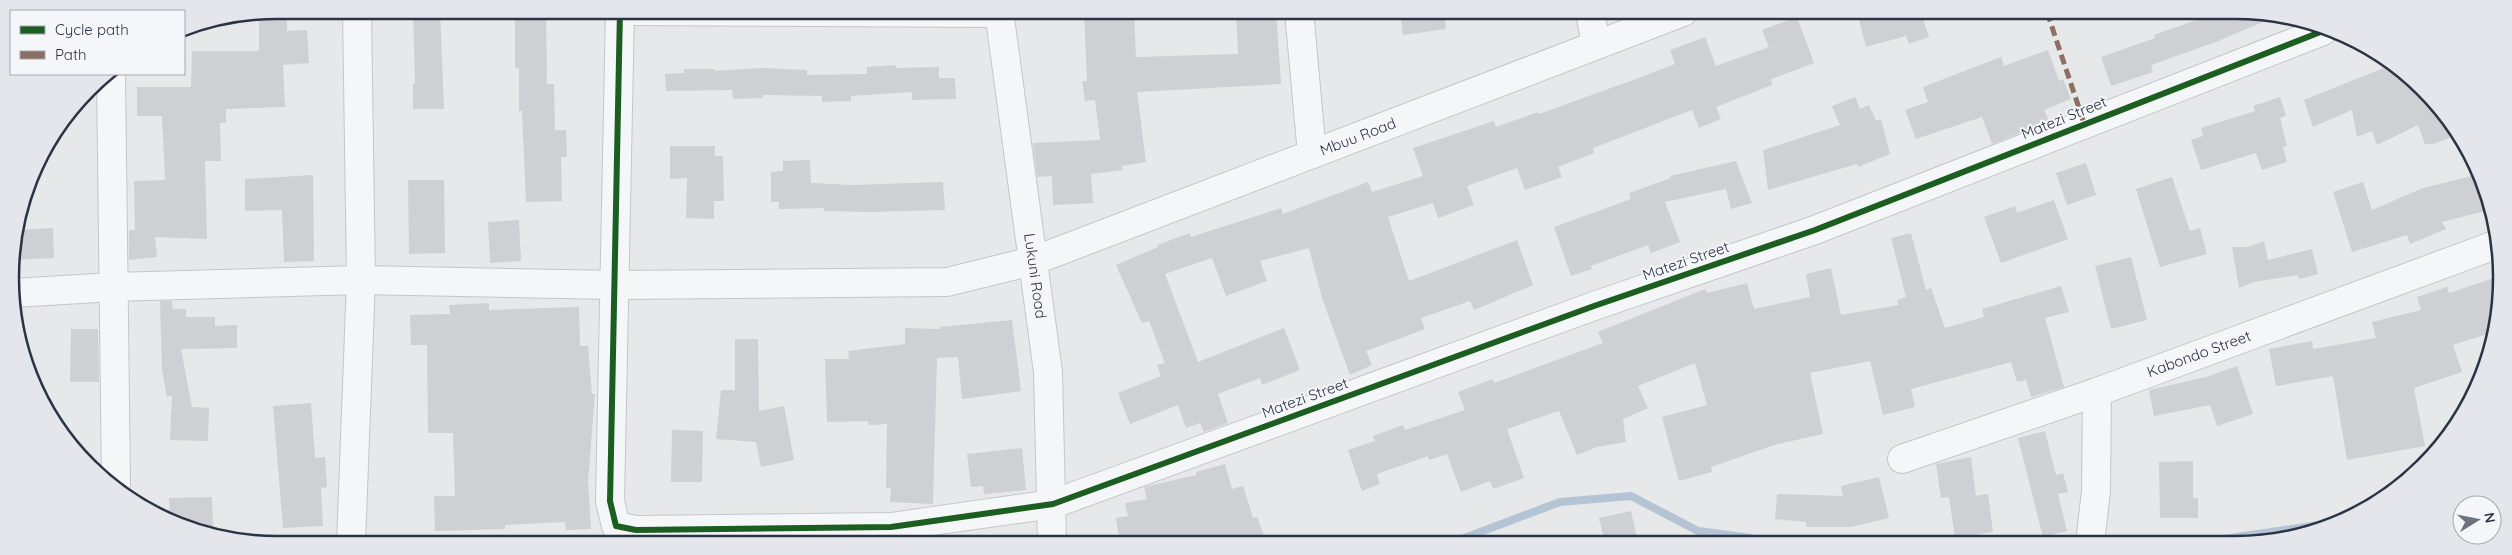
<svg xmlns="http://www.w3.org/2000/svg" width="2512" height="555" viewBox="0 0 2512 555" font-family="Quicksand,sans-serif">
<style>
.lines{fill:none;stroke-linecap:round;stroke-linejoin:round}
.stream{stroke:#b4c4d5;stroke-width:8}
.building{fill:#ced0d3}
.minor-casing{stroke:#c4c6c8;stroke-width:30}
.minor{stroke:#f5f6f7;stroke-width:28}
.quiet{stroke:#8d6e63;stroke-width:5;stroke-dasharray:10 5;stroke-linecap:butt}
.cycleway-casing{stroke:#f4f6f9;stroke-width:9}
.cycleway{stroke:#1b5e20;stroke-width:6}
.labels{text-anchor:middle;stroke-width:4;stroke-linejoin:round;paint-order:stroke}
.street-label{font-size:15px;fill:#2b3445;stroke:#f4f6f9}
.rim{fill:none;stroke:#2b3445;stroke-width:2.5}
</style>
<rect width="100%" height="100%" fill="#e6e8ea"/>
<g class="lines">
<!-- stream -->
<g class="stream">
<path d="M1451 543 1560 502 1631 496 1698 531 1751 538 1764 543"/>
<path d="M2195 543 2339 522"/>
</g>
</g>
<!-- building -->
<g class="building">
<path d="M278 10H287V31L307 30 309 63 283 65 285 107 226 109V123H220L221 161H205L207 239 155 237 157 257 129 260V230H135L134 181 165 180 162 116H137V87H191L192 51H259V14Z"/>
<path d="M413 10H440L444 109H413V84H415Z"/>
<path d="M515 10H546L547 84H554L555 130H566L567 157H561L562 201 526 202 522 111H519V68H515Z"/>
<path d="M1084 11H1134L1136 57 1238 54 1236 11H1276L1281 84 1137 92 1146 162 1122 166 1123 170 1091 174 1093 203 1053 205 1052 176 1037 177 1033 143 1100 140 1095 100 1085 101 1082 81H1087Z"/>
<path d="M1400 11H1444L1446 29 1403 35Z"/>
<path d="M1857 12H1921L1929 37 1909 44 1906 36 1866 47Z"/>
<path d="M2203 12H2270L2279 15 2216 42 2151 65 2153 72 2111 86 2101 57 2155 38 2154 35 2205 17Z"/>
<path d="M1797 17 1814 63 1771 79 1772 85 1716 107 1721 119 1699 128 1692 110 1593 148 1594 153 1558 167 1562 177 1525 190 1517 168 1467 186 1474 205 1438 218 1433 203 1388 217 1409 281 1517 240 1533 285 1474 310 1470 301 1421 318 1425 329 1366 351 1372 365 1350 375 1322 298 1309 248 1260 261 1267 281 1226 296 1212 258 1165 274 1198 362 1284 328 1300 370 1262 385 1260 378 1218 394 1228 423 1204 432 1200 423 1186 428 1178 405 1130 424 1118 393 1161 376 1157 365 1165 363 1149 321 1142 323 1116 265 1158 247 1157 245 1190 233 1191 237 1281 208 1283 214 1368 182 1372 192 1423 176 1413 148 1494 121 1496 127 1538 112 1539 114 1633 80 1675 64 1670 50 1705 37 1716 66 1769 47 1762 30Z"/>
<path d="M2048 50 2059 81 2063 79 2071 99 2044 110 2049 121 1992 144 1982 117 1916 139 1905 110 1928 102 1923 87 2001 57 2004 66Z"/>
<path d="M896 65V68L939 67V78H955L956 99 912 100V92L851 96V101L822 102V96L763 95V98L733 99 732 90 666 91 665 74 684 73V69H714V71L761 68 807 70V75L867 74V67Z"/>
<path d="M2391 65 2447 115 2457 135 2433 144H2425L2418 125 2377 145 2372 131 2357 137 2352 110 2313 127 2304 100Z"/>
<path d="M1855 97 1860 109 1869 105 1876 121 1881 119 1890 154 1858 167 1857 164 1768 190 1763 150 1840 125 1832 106Z"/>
<path d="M2280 97 2286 116 2280 118 2287 146 2283 147 2287 162 2262 170 2256 153 2201 170 2191 140 2203 136 2201 128 2255 111 2253 106Z"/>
<path d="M670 146H715V156H723L724 201H714V219L686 218 687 178 670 179Z"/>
<path d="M810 160 811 183 853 185 943 182 945 210 870 212 824 211V208L779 209V202H771V172L783 171V161Z"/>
<path d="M1736 161 1752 203 1731 209 1726 189 1665 202 1680 242 1651 253 1648 245 1591 266 1592 269 1571 276 1554 227 1631 199 1629 193 1671 178 1670 176Z"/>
<path d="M2086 163 2096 195 2067 205 2056 173Z"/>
<path d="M313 175 314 261 284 262 282 210 245 211V179Z"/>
<path d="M2476 175 2493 209 2442 222 2446 229 2410 244 2407 235 2352 252 2333 192 2363 182 2372 210 2423 188Z"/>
<path d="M2172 177 2190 231 2200 228 2207 254 2160 267 2136 189Z"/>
<path d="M408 180H444L445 253 409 254Z"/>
<path d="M2054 200 2068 239 2001 263 1984 217 2015 206 2017 213Z"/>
<path d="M519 220 521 261 490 263 488 222Z"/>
<path d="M53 228 54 258 11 260 19 230Z"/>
<path d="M1911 233 1926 290 1931 288 1945 328 1984 317 1982 309 2061 286 2069 312 2045 318 2064 387 2031 397 2026 380 2017 382 2011 362 1911 389 1915 407 1883 415 1870 361 1810 373 1823 434 1774 445 1711 467 1712 472 1679 481 1662 417 1707 405 1695 363 1638 386 1648 408 1623 419 1626 442 1597 447 1577 455 1559 411 1507 429 1524 478 1493 489 1490 481 1461 492 1447 454 1429 460 1428 456 1377 474 1380 484 1362 491 1348 450 1375 441 1373 436 1403 425 1405 430 1465 410 1458 392 1493 379 1494 383 1603 343 1598 332 1705 289 1707 293 1747 283 1754 309 1810 297 1806 274 1831 268 1841 315 1899 305 1897 300 1906 297 1891 238Z"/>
<path d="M2264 241 2268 260 2312 249 2318 274 2299 279 2298 275 2254 282 2239 288 2232 247H2248Z"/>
<path d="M2131 257 2147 320 2111 329 2095 266Z"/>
<path d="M2497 277 2500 313 2494 332 2453 345 2462 372 2414 388 2425 446 2347 460 2333 376 2276 386 2269 349 2312 341 2313 349 2376 338 2372 322 2421 310 2417 297 2447 287 2449 293Z"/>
<path d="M160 301H172L173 309H186V317H215V326L237 325V348L181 349 192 407 209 408 208 441 170 440 172 396 167 397 162 370Z"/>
<path d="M489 303V310L579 307 580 346H588L592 394H595L588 481 591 529 566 530 565 522 505 525V529L435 531 434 496H455L453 433H428L427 345H411L410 315 450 314 449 305Z"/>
<path d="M1012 320 1021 391 962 399 958 357 937 358 933 504 890 502 891 488H886L887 424 869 425 868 421 827 422 825 359H849L848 351 905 344V328L940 329V327Z"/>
<path d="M71 329H98L99 382H70Z"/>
<path d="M735 339H758L759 411 784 406 794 460 761 467 756 442 716 439 721 390H735Z"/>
<path d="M2237 366 2253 414 2217 426 2210 405 2154 416 2149 390 2206 377Z"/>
<path d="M311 403 315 458 325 457 327 487 321 488 323 526 283 528 273 406Z"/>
<path d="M672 430 703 431 702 482H671Z"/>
<path d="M2045 431 2056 475 2063 473 2068 492 2058 494 2067 531 2043 537 2018 438Z"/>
<path d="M1022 448 1026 490 984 494 983 486 971 487 967 454Z"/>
<path d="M1971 457 1976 496 1988 494 1993 532 1955 538 1949 497 1941 498 1936 464Z"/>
<path d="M2193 461V498H2198V518H2160L2159 462Z"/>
<path d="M1225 464 1232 489 1243 486 1253 518 1257 517 1267 543H1120L1116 518 1128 516 1125 503 1147 499 1144 487 1196 475V472Z"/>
<path d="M1879 477 1889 518 1851 527H1806V522L1775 519 1777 494 1843 496 1841 486Z"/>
<path d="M212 497 213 528H201L170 518 169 498Z"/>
<path d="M1631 511 1638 543H1605L1599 518Z"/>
</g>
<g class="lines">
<defs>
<g id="minor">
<path d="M620 10 610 501 616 526 636 530 891 527 1053 504 1594 306 1815 230 2323 31"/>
<path d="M620 11 999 13"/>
<path d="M999 11 1048 372 1052 543"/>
<path d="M1299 11 1312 154"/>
<path d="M1590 12 1596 45"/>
<path d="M111 74 116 484"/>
<path d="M14 293 113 287 361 280 614 285 947 282 1033 261 1683 12"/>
<path d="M1902 459 2097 392 2495 245"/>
<path d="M351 543 361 280 357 10"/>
<path d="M2090 543 2096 491 2097 392"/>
</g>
</defs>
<!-- minor casing -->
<use href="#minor" class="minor-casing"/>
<!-- minor -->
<use href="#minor" class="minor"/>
<!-- quiet -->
<path class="quiet" d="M2047 12 2084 123"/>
<defs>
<path id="cycleway" d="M620 10 610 501 616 526 636 530 891 527 1053 504 1594 306 1815 230 2323 31"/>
</defs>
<!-- cycleway casing -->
<use href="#cycleway" class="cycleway-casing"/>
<!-- cycleway -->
<use href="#cycleway" class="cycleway"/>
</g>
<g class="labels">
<!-- street labels -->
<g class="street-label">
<text transform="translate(2064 118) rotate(-22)" y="5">Matezi Street</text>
<text transform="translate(1358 137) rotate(-21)" y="5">Mbuu Road</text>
<text transform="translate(1686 261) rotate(-19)" y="5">Matezi Street</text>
<text transform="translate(1035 276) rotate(82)" y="5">Lukuni Road</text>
<text transform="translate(2199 354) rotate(-20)" y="5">Kabondo Street</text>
<text transform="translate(1305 398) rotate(-20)" y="5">Matezi Street</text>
</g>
</g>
<!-- crop -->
<path d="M0 0H2512V555H0ZM277 19H2235A258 258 0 0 1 2493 277V278A258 258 0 0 1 2235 536H277A258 258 0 0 1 19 278V277A258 258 0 0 1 277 19Z" fill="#e4e6eb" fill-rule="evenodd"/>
<path class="rim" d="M277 19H2235A258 258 0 0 1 2493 277V278A258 258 0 0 1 2235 536H277A258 258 0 0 1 19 278V277A258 258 0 0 1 277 19Z"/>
<!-- legend -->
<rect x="10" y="10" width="175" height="65" fill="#f4f6f9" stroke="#a4a8b1"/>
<rect x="20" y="26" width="25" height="8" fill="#1b5e20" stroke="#a4a8b1"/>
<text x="55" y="35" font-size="15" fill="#2b3445">Cycle path</text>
<rect x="20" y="51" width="25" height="8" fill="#8d6e63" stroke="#a4a8b1"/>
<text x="55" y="60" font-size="15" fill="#2b3445">Path</text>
<!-- north arrow -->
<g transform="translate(2477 520) rotate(80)"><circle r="24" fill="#f4f6f9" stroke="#a4a8b1"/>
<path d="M0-4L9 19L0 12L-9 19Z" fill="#6c737f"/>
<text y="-8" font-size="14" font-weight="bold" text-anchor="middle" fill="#2b3445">N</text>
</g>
</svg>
